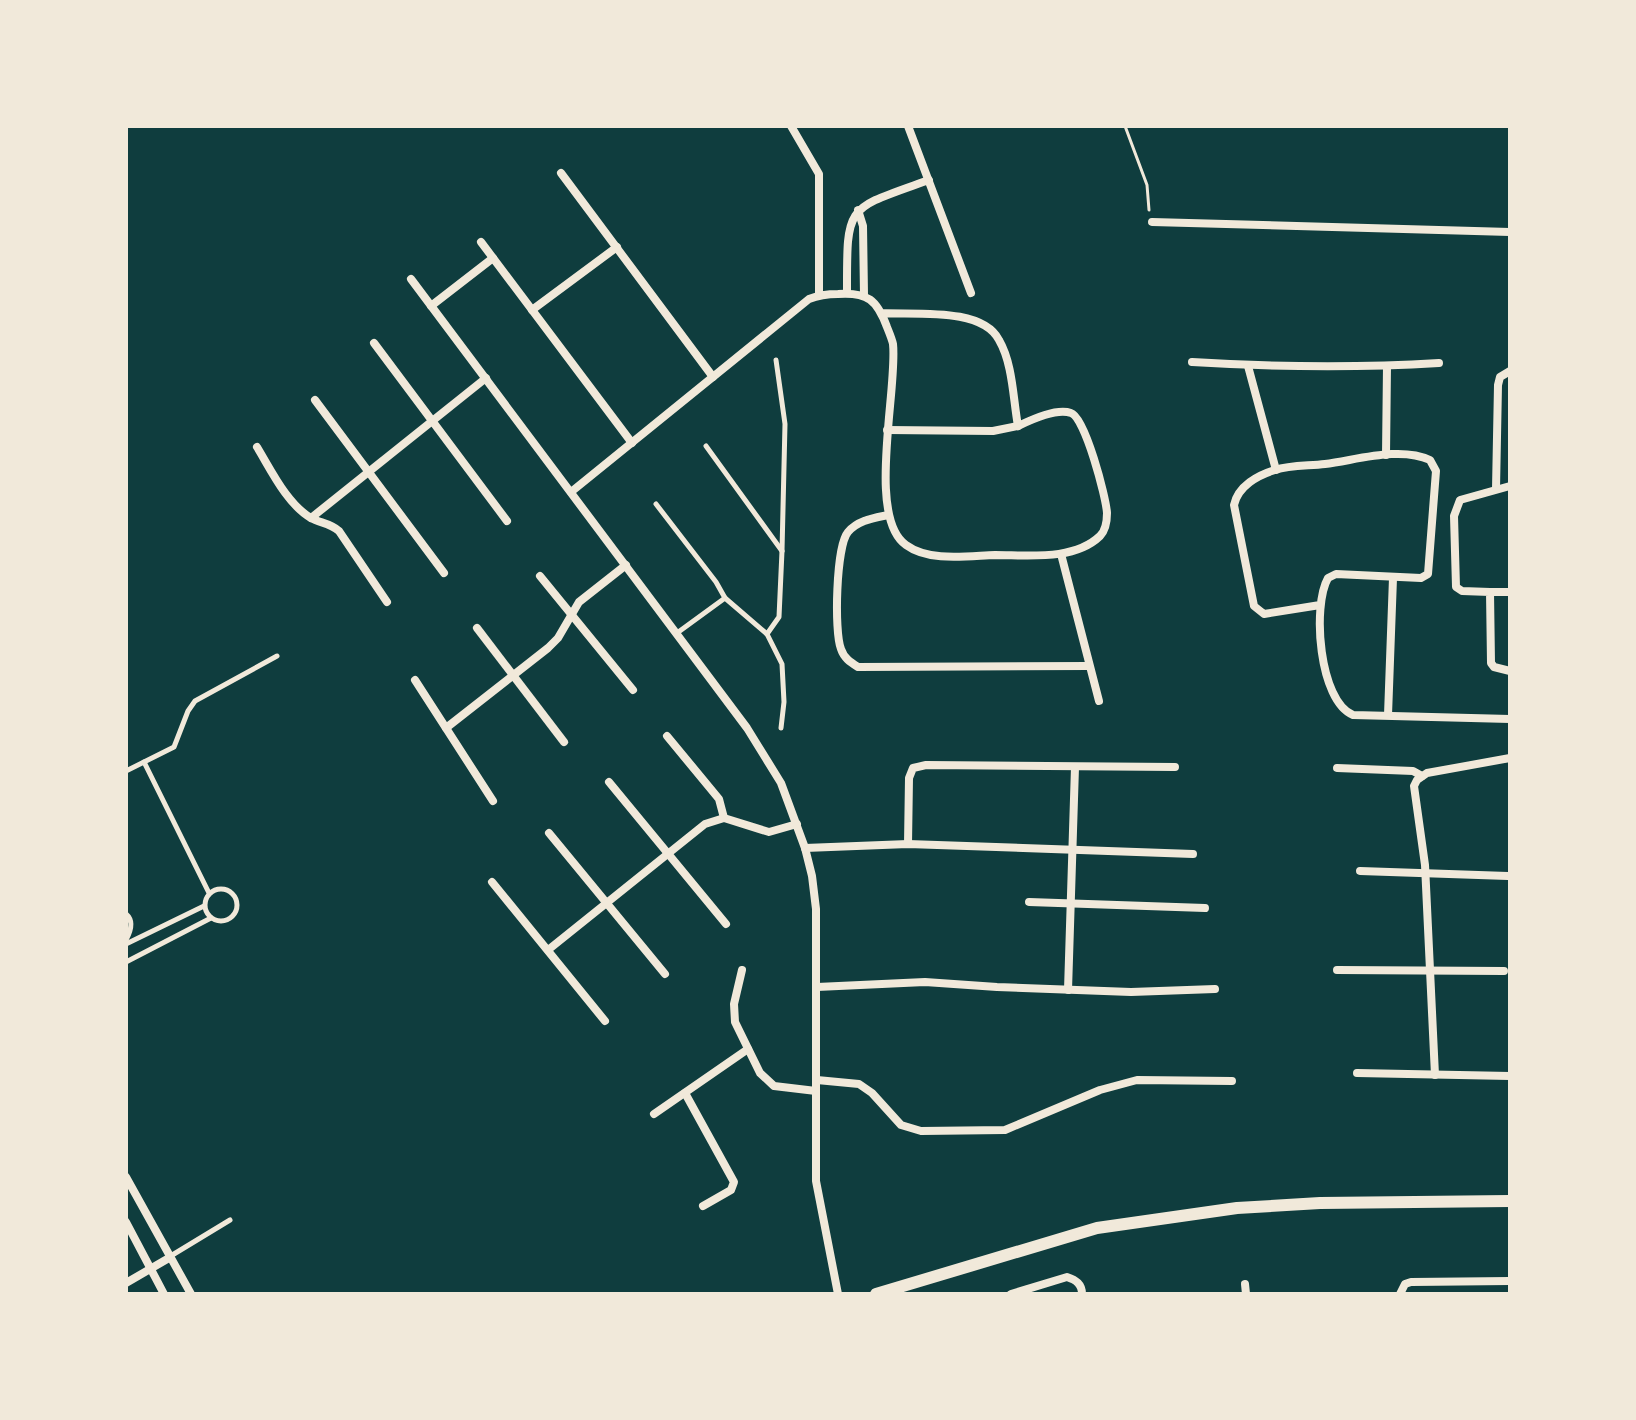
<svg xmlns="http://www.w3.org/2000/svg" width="1636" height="1420" viewBox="0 0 1636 1420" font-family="Mulish,sans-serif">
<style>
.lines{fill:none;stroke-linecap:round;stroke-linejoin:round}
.path{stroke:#f1e9da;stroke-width:3}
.service{stroke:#f1e9da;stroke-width:5}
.minor{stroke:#f1e9da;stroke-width:8}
.tertiary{stroke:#f1e9da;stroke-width:12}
</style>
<rect width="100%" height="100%" fill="#0f3d3e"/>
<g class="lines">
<!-- path -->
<path class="path" d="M1125 126 1147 185 1149 210"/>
<!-- service -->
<g class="service">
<path d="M706 446 782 551"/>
<path d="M656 504 716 582 725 598 767 634 782 664 784 702 781 728"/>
<path d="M677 633 725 598"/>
<path d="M767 634 779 617 782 551 785 424 776 360"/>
<path d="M144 762 209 893"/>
<path d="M126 771 174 747 188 711 195 701 277 656"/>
<circle cx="221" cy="905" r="16"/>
<path d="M126 914C134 921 131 931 126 940"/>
<path d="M126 944 204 906"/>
<path d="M126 962 211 918"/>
<path d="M169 1257 230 1220"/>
</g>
<!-- minor -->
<g class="minor">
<path d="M791 126 819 174V295"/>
<path d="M908 126 971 293"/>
<path d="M561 173 713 377"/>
<path d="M858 210 863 226 864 295"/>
<path d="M1152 222 1510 232"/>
<path d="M481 242 632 443"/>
<path d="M411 279 747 728 781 783 805 848 812 876 816 909V1181L838 1294"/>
<path d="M847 293C847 203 845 210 929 180"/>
<path d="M431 306 493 258"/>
<path d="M532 310 617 247"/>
<path d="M374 343 507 521"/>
<path d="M1192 362C1274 367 1357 368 1439 363"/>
<path d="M1248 366 1276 470"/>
<path d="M315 400 444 573"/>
<path d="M887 430 993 431 1018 426"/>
<path d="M257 447C271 470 287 504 311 518 320 523 330 523 339 531L387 602"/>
<path d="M1386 455 1387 366"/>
<path d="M1510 486 1460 500 1454 516 1456 587 1462 591 1490 592 1491 663 1494 667 1510 671"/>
<path d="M1496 489 1498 385 1500 377 1510 371"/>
<path d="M571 492 809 299C819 295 828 294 838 294 868 292 877 300 887 327 889 332 892 339 893 344 898 388 866 517 906 545 929 562 967 556 995 555 1028 555 1074 561 1100 536 1106 530 1107 521 1107 513 1106 497 1085 417 1071 413 1056 408 1031 420 1018 426 1013 399 1013 364 999 340 982 307 915 315 882 313"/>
<path d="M888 515C874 518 858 520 848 532 836 546 834 632 841 649 844 658 850 662 858 667L1089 666"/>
<path d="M311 518 486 378"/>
<path d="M1061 554 1099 701"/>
<path d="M540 576 633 690"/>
<path d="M1490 592H1510"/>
<path d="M1320 605 1264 614 1254 606 1234 505C1238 486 1258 475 1275 470 1290 465 1309 466 1325 464 1357 460 1400 446 1430 460L1436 471 1428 574 1421 578 1336 574 1328 578C1312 606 1319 701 1353 715L1510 719"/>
<path d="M477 628 564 742"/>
<path d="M415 680 493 801"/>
<path d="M1388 715 1393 578"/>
<path d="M446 728 548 648 558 638 579 602 626 565"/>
<path d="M667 736 719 799 724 818"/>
<path d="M1337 768 1413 771 1422 776"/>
<path d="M609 782 726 924"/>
<path d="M549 833 665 974"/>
<path d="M908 844 909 778 913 768 926 765 1175 767"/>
<path d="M805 848 908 844 1193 854"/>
<path d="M1360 871 1508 876"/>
<path d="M492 882 605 1021"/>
<path d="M1029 902 1205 908"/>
<path d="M548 950 705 824 724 818 769 832 797 824"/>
<path d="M742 970 734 1004 735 1022 760 1073 774 1086 816 1091"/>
<path d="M1337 970 1504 971"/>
<path d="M817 987 925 982 997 987 1131 992 1215 989"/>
<path d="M1068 990 1075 767"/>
<path d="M1357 1073 1510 1076"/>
<path d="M1435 1075 1425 865 1414 786 1417 780 1427 773 1510 758"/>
<path d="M817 1080 859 1084 872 1093 901 1125 921 1131 1005 1130 1100 1090 1137 1080 1232 1081"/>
<path d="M685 1093 734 1182 731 1190 703 1206"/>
<path d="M654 1114 748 1049"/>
<path d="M126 1177 191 1294"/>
<path d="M126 1222 164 1294"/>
<path d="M126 1283 169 1258"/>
<path d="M1245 1284 1246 1294"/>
<path d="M1011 1294 1067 1277C1076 1280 1082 1284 1082 1294"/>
<path d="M1400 1294 1405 1284 1411 1282 1510 1281"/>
</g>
<!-- tertiary -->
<path class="tertiary" d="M876 1294 1097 1228 1237 1208 1320 1203 1510 1201"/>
</g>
<!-- border -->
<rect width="1636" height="1420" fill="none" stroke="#f1e9da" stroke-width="256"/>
</svg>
